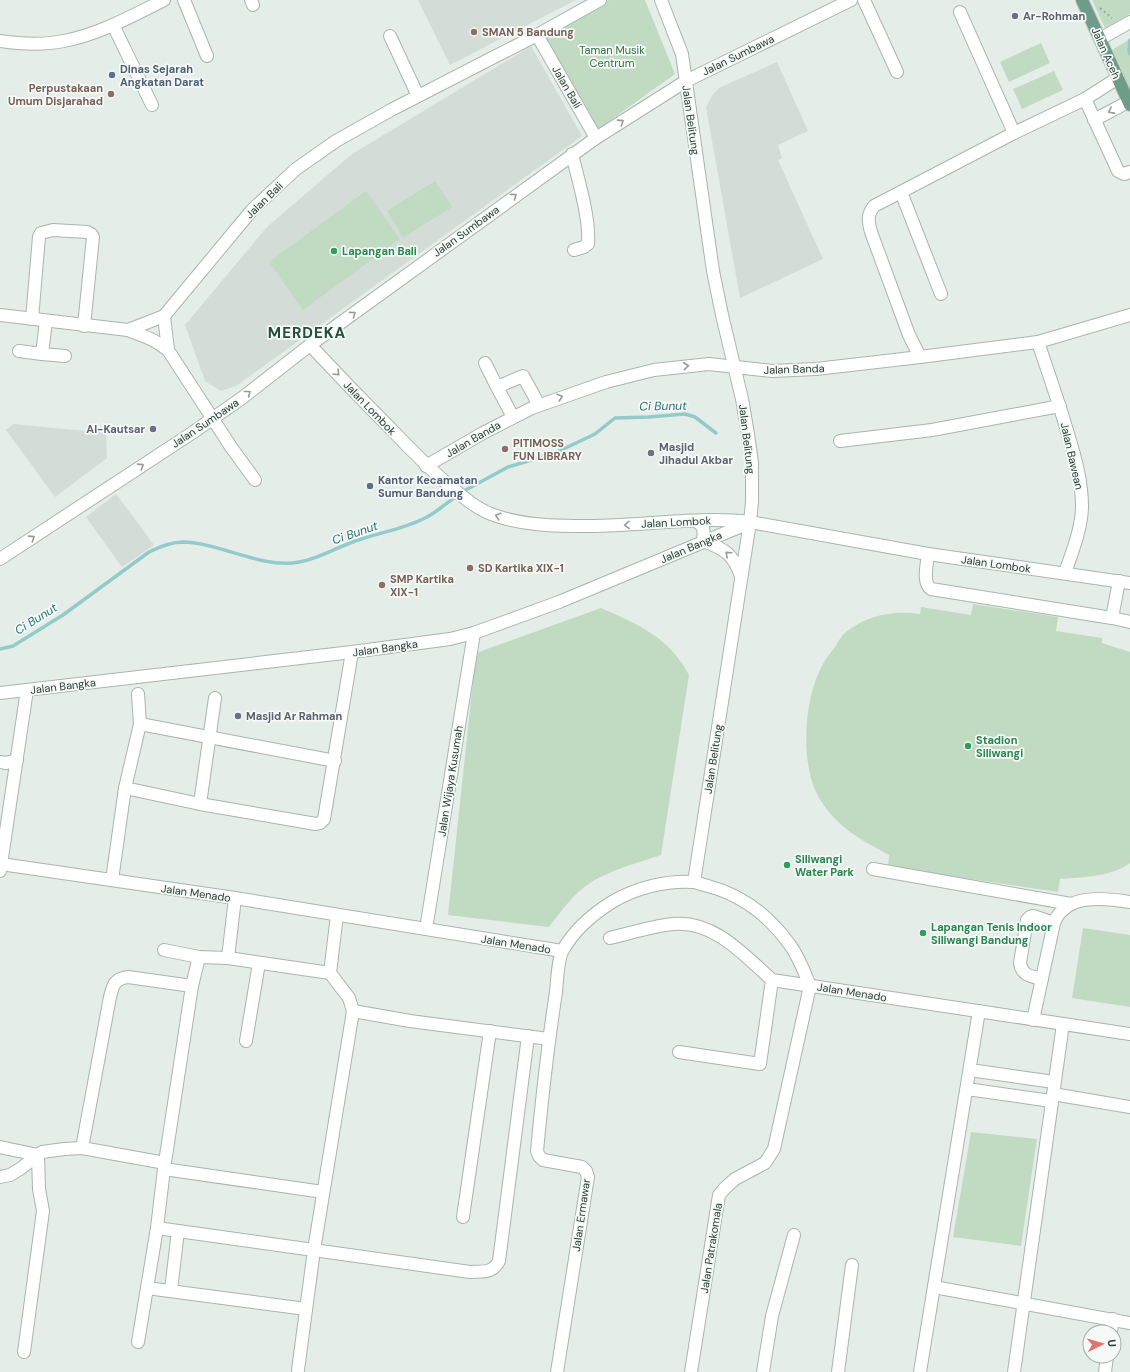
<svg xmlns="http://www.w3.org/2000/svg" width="1130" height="1372" viewBox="0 0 1130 1372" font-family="'DM Sans',sans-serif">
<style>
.built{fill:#d3dcd7}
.green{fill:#c1dbc3}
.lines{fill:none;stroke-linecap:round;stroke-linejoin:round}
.stream{stroke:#93cbca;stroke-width:3.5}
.minor-casing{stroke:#a8b5ae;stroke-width:14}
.major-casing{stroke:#c2c9c6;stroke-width:14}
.path{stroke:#89ad9b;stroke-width:2;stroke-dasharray:2 3;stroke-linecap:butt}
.minor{stroke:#fff;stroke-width:12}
.major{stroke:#6f9d89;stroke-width:12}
.oneway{stroke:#929e98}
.worship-dot{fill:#6b7280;stroke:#f5f9f7;stroke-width:1.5}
.education-dot{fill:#8d6e63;stroke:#f5f9f7;stroke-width:1.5}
.service-dot{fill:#5c6f8a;stroke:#f5f9f7;stroke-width:1.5}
.leisure-dot{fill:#2e9e5b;stroke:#f5f9f7;stroke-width:1.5}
.labels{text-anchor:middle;stroke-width:3.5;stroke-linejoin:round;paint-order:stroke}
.worship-label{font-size:11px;font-weight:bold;fill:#5b616d;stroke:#f5f9f7;text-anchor:start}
.education-label{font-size:11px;font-weight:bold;fill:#785e54;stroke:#f5f9f7;text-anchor:start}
.park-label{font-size:11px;fill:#346f40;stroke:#f5f9f7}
.street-label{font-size:11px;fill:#263d32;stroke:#f5f9f7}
.service-label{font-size:11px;font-weight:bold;fill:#4e5e75;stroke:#f5f9f7;text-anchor:start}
.leisure-label{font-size:11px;font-weight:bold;fill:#27864d;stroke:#f5f9f7;text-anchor:start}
.water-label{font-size:12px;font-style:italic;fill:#267271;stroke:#f5f9f7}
.district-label{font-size:15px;font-weight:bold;letter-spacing:1px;fill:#244d3b;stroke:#f5f9f7}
</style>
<rect width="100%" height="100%" fill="#e5ede8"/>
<!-- built -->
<g class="built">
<path d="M418 0H576L450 65Z"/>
<path d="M531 46 582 136 236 386 221 391 205 381 185 325 267 227 352 154Z"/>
<path d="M777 62 808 131 778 145 782 158 778 160 823 259 740 298 706 107 713 94 719 88Z"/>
<path d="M13 424 106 433 107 458 55 497 6 430Z"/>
<path d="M116 494 154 545 122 567 86 517Z"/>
</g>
<!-- green -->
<g class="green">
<path d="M609 0H645L675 74 597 130 543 37Z"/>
<path d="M1092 0H1130V14L1105 28Z"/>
<path d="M1130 39V103L1107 53Z"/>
<path d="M1041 43 1050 63 1009 82 1000 62Z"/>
<path d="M1054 71 1063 90 1022 109 1013 89Z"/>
<path d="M435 181 452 207 403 238 387 211Z"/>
<path d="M366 191 400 239 303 310 269 262Z"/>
<path d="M973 604 1058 617 1056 631 1102 638V643L1130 652V863C1111 877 1083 877 1060 879L1058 892 888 867 889 855C862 840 839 829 821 801 799 767 803 699 823 664 826 658 831 652 835 647 838 642 841 636 846 632 867 615 894 610 920 614L921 607 971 615Z"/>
<path d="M601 608C638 624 670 638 689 675L661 855C635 864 602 872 582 889 569 900 559 914 549 927L448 915 476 653Z"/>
<path d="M1083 928 1130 935V1007L1072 998Z"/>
<path d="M971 1132 1037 1139 1021 1246 953 1237Z"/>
</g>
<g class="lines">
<!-- stream -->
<g class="stream">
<path d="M1130 40 1129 51 1130 54"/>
<path d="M462 492 508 467 555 453 595 434 615 418 649 417 685 414 695 417 716 433"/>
<path d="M0 649 13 646 63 615 149 552C159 547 171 542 183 542 220 543 256 566 293 563 314 561 333 549 353 542 376 533 402 530 425 518 436 513 446 503 457 496"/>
</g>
<defs>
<g id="minor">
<path d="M184 0 207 56"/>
<path d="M251 0 253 5"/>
<path d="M661 0 682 54 713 271 722 315 742 399 748 434 752 463V502L750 522 694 882"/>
<path d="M864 0 897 72"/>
<path d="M960 12 1014 133"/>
<path d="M113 25 152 105"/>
<path d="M537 35 596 138"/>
<path d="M390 36 418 96"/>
<path d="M1100 39 1130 22"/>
<path d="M0 41C21 44 44 45 64 41 100 34 132 16 164 0"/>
<path d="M1085 99 1118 171 1124 174 1130 172"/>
<path d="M1094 120 1128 102"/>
<path d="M572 154C578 180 590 217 588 244L584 247 574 250"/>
<path d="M901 192 941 294"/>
<path d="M0 315 128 330 164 316 252 210 296 169 336 141 391 110 537 35 600 0"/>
<path d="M164 316 168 350 231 447 255 480"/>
<path d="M32 319 39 237 41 233 53 230 87 232 91 234 93 237 84 326"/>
<path d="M46 321 42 354 65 356"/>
<path d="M128 330C145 337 153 338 168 350"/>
<path d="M1038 342C1048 372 1059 403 1068 434 1075 457 1082 481 1082 506 1082 528 1072 552 1065 573"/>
<path d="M310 345C337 374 364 402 392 430 411 450 430 469 451 487 463 497 476 508 491 514 522 526 557 526 590 526 643 526 697 516 750 522L928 554 1130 583"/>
<path d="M19 351 42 354"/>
<path d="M920 357 909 335 871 232C868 221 867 215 874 206L1014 133 1085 99 1118 78"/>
<path d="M485 363 497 387 523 376 539 405"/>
<path d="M497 387 513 417"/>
<path d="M840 441 932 430 1060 406"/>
<path d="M426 466 483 433 532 408 606 382 654 370 709 364 772 371 816 369 920 357 1038 342 1130 315"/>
<path d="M695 521C705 525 704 531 703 541 725 549 733 554 741 576"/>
<path d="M928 554C927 564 922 583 931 589L1112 618 1119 581"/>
<path d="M0 559 192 433 242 398 310 345 596 138 686 81 851 0"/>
<path d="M1112 618 1130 622"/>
<path d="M0 693 352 652 450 639 474 633 559 602 749 523"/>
<path d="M138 694 140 724"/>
<path d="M0 762 6 763 17 760"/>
<path d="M125 788 200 804 316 824 320 823 324 819 352 652"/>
<path d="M200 804 215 698"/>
<path d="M1 864 235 898 562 951"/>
<path d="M873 869 1071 904"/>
<path d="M0 871 27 690"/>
<path d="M112 880 125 788 140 724 335 761"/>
<path d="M426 929 474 633"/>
<path d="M610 938C631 933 652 926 673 924 714 920 744 955 772 980L1130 1034"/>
<path d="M164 950 199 957 228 958 330 973"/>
<path d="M199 957 192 986 164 1169 157 1228 470 1272C483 1271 492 1274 499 1261L528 1036"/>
<path d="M228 958 235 898"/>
<path d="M1042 979C1031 976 1022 976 1020 963L1027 920 1030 917 1033 916 1054 923"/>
<path d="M353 1011 410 1021 549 1039"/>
<path d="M1033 1020 1054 923C1056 918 1059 913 1063 910 1077 895 1112 899 1130 902"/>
<path d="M246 1041 259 963"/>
<path d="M679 1052 760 1064 772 980"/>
<path d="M970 1070 1054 1082"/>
<path d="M967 1089 1051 1101"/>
<path d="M1053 1094 1130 1107"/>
<path d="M0 1147 38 1155 39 1189 43 1211 24 1352"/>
<path d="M82 1148 110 997C113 985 114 979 128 977L192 986"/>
<path d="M164 1169 323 1192"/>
<path d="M0 1177 10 1175 20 1169 42 1152 64 1149 82 1148 165 1163"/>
<path d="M463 1217 490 1031"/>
<path d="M934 1287 1130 1323"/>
<path d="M147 1288 306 1309"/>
<path d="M171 1290 178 1231"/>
<path d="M1111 1332 1113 1319"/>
<path d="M138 1342 157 1228"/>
<path d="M298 1370 314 1250 353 1011 349 998 330 973 337 915"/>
<path d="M557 1372 588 1177 586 1171 582 1167 543 1160 539 1156 537 1151C542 1098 548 1044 556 992 557 982 558 957 563 950 574 930 593 914 612 902 635 888 667 880 694 882 698 883 704 885 708 886 742 895 770 917 790 945 799 957 804 971 810 986"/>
<path d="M691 1372 719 1195 725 1188 735 1179 765 1163 774 1149 810 986"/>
<path d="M763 1372 772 1316 794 1235"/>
<path d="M838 1372 852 1265"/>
<path d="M920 1372 979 1011"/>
<path d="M1014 1372 1063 1024"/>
<path d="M1105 1372 1107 1356"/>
</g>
<path id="major" d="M1082 0 1130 105"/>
</defs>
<!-- minor casing -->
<use href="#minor" class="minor-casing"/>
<!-- major casing -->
<use href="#major" class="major-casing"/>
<!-- path -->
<path class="path" d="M1100 8 1112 18"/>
<!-- minor -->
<use href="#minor" class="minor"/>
<!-- major -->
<use href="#major" class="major"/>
</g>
<!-- one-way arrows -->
<defs><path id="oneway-chevron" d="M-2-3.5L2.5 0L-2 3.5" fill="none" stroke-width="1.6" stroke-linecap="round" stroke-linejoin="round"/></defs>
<g class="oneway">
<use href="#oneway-chevron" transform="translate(1111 111) rotate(152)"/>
<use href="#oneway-chevron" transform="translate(621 122) rotate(-33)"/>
<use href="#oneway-chevron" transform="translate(514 196) rotate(-36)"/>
<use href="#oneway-chevron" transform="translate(353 314) rotate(-36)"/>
<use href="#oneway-chevron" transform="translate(686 366) rotate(-6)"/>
<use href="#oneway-chevron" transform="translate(337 373) rotate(46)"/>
<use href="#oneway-chevron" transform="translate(248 393) rotate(-38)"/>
<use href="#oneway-chevron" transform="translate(560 397) rotate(-19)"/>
<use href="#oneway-chevron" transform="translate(141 466) rotate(-33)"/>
<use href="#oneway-chevron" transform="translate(498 516) rotate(-161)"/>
<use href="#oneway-chevron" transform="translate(627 525) rotate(178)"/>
<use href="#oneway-chevron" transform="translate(32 538) rotate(-33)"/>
<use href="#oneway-chevron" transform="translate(728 554) rotate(-138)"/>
</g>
<!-- markers -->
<g class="worship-dot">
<circle cx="1015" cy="16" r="4"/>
<circle cx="153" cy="429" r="4"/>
<circle cx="651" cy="453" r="4"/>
<circle cx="238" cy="716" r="4"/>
</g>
<g class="education-dot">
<circle cx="474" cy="32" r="4"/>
<circle cx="111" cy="94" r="4"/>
<circle cx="505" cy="449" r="4"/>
<circle cx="470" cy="568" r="4"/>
<circle cx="382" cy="585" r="4"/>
</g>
<g class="service-dot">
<circle cx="112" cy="75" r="4"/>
<circle cx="370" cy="486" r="4"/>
</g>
<g class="leisure-dot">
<circle cx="334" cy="251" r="4"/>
<circle cx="968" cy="746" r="4"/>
<circle cx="787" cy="865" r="4"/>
<circle cx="923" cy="933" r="4"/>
</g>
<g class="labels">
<!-- worship labels -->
<g class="worship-label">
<text x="1023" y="20">Ar-Rohman</text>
<text x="145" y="433" text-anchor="end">Al-Kautsar</text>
<text x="659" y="451">Masjid<tspan x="659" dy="13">Jihadul Akbar</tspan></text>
<text x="246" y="720">Masjid Ar Rahman</text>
</g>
<!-- education labels -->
<g class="education-label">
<text x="482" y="36">SMAN 5 Bandung</text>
<text x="103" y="92" text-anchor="end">Perpustakaan<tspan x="103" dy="13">Umum Disjarahad</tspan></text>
<text x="513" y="447">PITIMOSS<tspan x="513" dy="13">FUN LIBRARY</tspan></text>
<text x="478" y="572">SD Kartika XIX-1</text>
<text x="390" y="583">SMP Kartika<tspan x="390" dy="13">XIX-1</tspan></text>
</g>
<!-- park labels -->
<g class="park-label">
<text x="612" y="54">Taman Musik<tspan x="612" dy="13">Centrum</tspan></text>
</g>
<!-- street labels -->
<g class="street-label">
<text transform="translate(1106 53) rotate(66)" y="4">Jalan Aceh</text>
<text transform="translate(738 55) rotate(-26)" y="4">Jalan Sumbawa</text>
<text transform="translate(567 87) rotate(60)" y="4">Jalan Bali</text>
<text transform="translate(691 120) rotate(82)" y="4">Jalan Belitung</text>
<text transform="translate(264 200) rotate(-44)" y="4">Jalan Bali</text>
<text transform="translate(466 231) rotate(-36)" y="4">Jalan Sumbawa</text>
<text transform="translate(794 369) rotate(-2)" y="4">Jalan Banda</text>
<text transform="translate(370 408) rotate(46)" y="4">Jalan Lombok</text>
<text transform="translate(205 423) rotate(-34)" y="4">Jalan Sumbawa</text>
<text transform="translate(473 439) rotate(-30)" y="4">Jalan Banda</text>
<text transform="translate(747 439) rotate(83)" y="4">Jalan Belitung</text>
<text transform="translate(1072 456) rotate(77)" y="4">Jalan Bawean</text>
<text transform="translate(676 522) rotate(-3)" y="4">Jalan Lombok</text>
<text transform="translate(691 547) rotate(-23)" y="4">Jalan Bangka</text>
<text transform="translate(996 564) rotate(8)" y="4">Jalan Lombok</text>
<text transform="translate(385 648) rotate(-8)" y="4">Jalan Bangka</text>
<text transform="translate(63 686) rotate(-7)" y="4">Jalan Bangka</text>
<text transform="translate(713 759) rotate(-81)" y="4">Jalan Belitung</text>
<text transform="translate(450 781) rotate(-81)" y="4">Jalan Wijaya Kusumah</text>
<text transform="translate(196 893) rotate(8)" y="4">Jalan Menado</text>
<text transform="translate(516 944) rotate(9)" y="4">Jalan Menado</text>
<text transform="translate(852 992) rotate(9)" y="4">Jalan Menado</text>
<text transform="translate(581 1215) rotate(-82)" y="4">Jalan Ermawar</text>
<text transform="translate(711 1248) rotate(-81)" y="4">Jalan Patrakomala</text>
</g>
<!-- service labels -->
<g class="service-label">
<text x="120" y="73">Dinas Sejarah<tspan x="120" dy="13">Angkatan Darat</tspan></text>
<text x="378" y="484">Kantor Kecamatan<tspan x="378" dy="13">Sumur Bandung</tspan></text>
</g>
<!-- leisure labels -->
<g class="leisure-label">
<text x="342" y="255">Lapangan Bali</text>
<text x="976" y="744">Stadion<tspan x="976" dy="13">Siliwangi</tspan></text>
<text x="795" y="863">Siliwangi<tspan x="795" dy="13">Water Park</tspan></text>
<text x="931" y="931">Lapangan Tenis Indoor<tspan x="931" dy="13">Siliwangi Bandung</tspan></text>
</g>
<!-- water labels -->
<g class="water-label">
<text transform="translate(663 406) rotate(-1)" y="4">Ci Bunut</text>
<text transform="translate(355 533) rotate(-19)" y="4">Ci Bunut</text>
<text transform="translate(36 619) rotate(-32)" y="4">Ci Bunut</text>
</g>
<!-- district labels -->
<g class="district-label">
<text x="307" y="338">MERDEKA</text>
</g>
</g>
<!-- north arrow -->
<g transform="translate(1102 1344) rotate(85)"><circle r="19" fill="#f5f9f7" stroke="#a2aea8"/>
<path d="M0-3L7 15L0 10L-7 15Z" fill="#e3746d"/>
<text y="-6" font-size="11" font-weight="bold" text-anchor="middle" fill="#263d32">U</text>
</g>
</svg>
